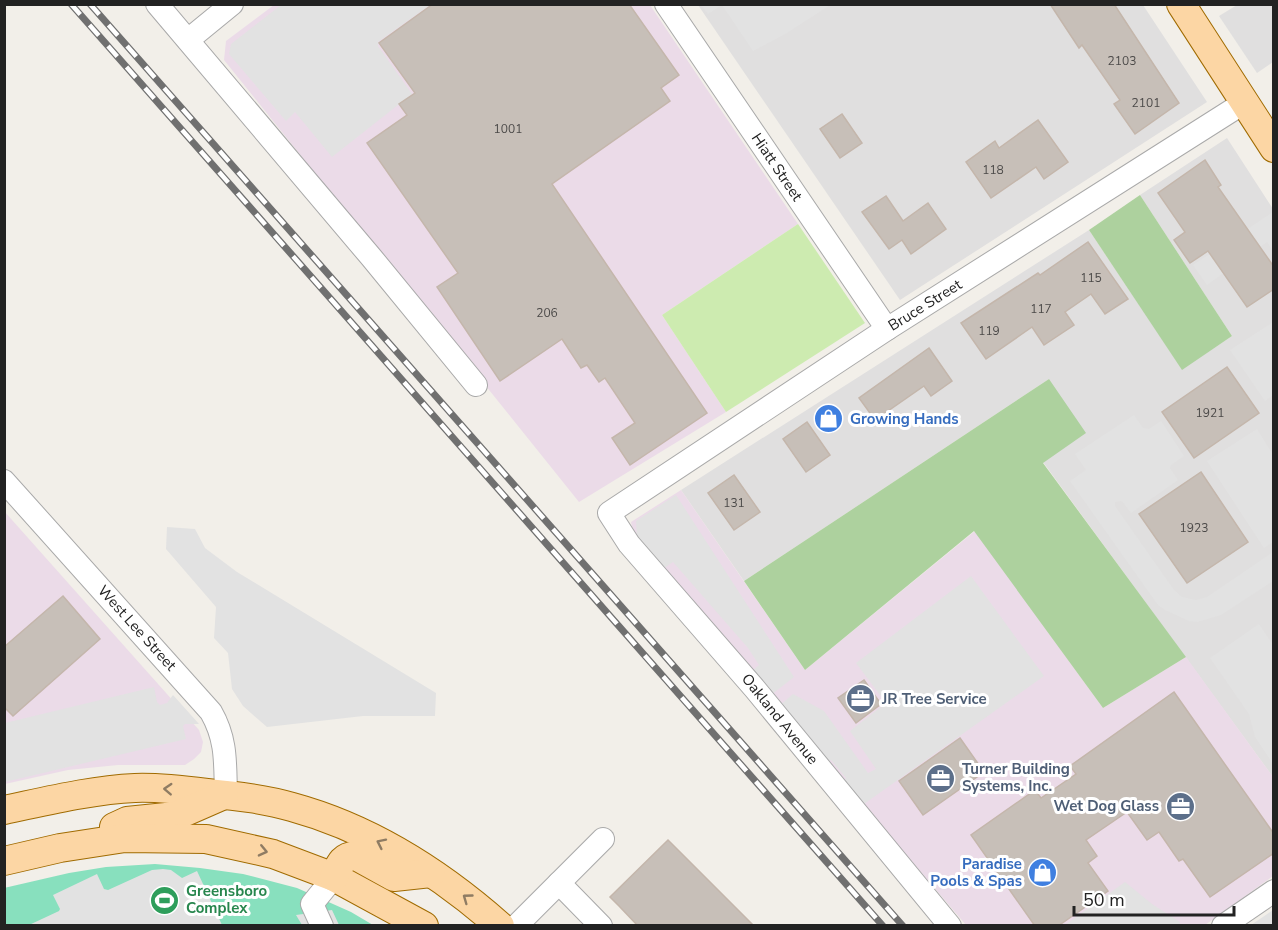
<svg xmlns="http://www.w3.org/2000/svg" width="1278" height="930" viewBox="0 0 1278 930" font-family="'Nunito Sans',sans-serif">
<style>
.residential{fill:#e0dfdf}
.industrial{fill:#ebdbe8}
.grass{fill:#cdebb0}
.forest{fill:#add19e}
.pitch{fill:#88e0be}
.parking{fill:#e2e2e2}
.building{fill:#c7bfb8;stroke:#c4b6ab;stroke-width:1.5}
.lines{fill:none;stroke-linecap:round;stroke-linejoin:round}
.minor-casing{stroke:#a9a9a9;stroke-width:24}
.major-casing{stroke:#a06b00;stroke-width:30}
.minor{stroke:#fff;stroke-width:22}
.major{stroke:#fcd6a4;stroke-width:28}
.rail-casing{stroke:#707070;stroke-width:7}
.rail{stroke:#fff;stroke-width:4.5;stroke-dasharray:14;stroke-linecap:butt}
.oneway{stroke:#8f7c63}
.labels{text-anchor:middle;stroke-width:6;stroke-linejoin:round;paint-order:stroke}
.number-label{font-size:12px;fill:#4b4948}
.street-label{font-size:15px;fill:#222;stroke:#fff}
.shop-label{font-size:15px;font-weight:bold;fill:#366cbe;stroke:#fff;text-anchor:start}
.service-label{font-size:15px;font-weight:bold;fill:#4e5e75;stroke:#fff;text-anchor:start}
.leisure-label{font-size:15px;font-weight:bold;fill:#27864d;stroke:#fff;text-anchor:start}
</style>
<rect width="100%" height="100%" fill="#f2efe9"/>
<!-- residential -->
<g class="residential">
<path d="M698 5H1143L1207 102 900 300Z"/>
<path d="M1237 5H1273V62L1257 73 1219 16Z"/>
<path d="M1227 138 1273 209V777L1043 462 1049 379 744 581 681 490 1089 230 1182 369 1232 336 1140 195Z"/>
</g>
<!-- industrial -->
<g class="industrial">
<path d="M274 5H650L798 224 662 315 726 412 579 502 224 60 226 41Z"/>
<path d="M681 490 805 670 975 531 1103 708 1186 657 1273 777V876L1205 925H966L634 536 631 522Z"/>
<path d="M4 511 199 730 203 742 201 752 194 759 185 765H118L68 770 5 784Z"/>
</g>
<!-- grass -->
<path class="grass" d="M798 224 865 323 726 412 662 315Z"/>
<!-- forest -->
<g class="forest">
<path d="M1140 195 1232 336 1182 370 1089 230Z"/>
<path d="M1049 379 1086 433 1043 463 1186 657 1103 708 974 531 805 670 744 581Z"/>
</g>
<!-- pitch -->
<path class="pitch" d="M155 864 200 868 243 874 297 888 351 912 373 925H5L4 888 69 873 106 867Z"/>
<!-- parking -->
<g class="parking">
<path d="M281 5H430L378 42V46L412 94 332 157 295 112 286 121 229 54 231 44Z"/>
<path d="M701 5H830L787 33 753 51 722 5 708 14Z"/>
<path d="M1273 212V251L1267 242 1207 285 1193 265Z"/>
<path d="M1273 322V395L1265 401 1230 350Z"/>
<path d="M1134 415 1143 428 1149 429 1161 421 1184 456 1171 465 1170 468 1178 480 1131 513 1122 501 1115 502V506L1174 590 1182 597 1196 600 1207 597 1273 552V581L1221 615 1197 622 1189 621 1165 610 1158 605 1070 481 1086 470 1075 454Z"/>
<path d="M1257 429 1273 455V542L1264 548 1207 461Z"/>
<path d="M676 495 794 677 771 695 751 672 759 665 748 648 673 562 663 569 637 539 636 521Z"/>
<path d="M167 527 195 529 205 548 237 572 436 693 435 716H363L267 727 243 706 232 689 228 653 214 638 216 607 166 549Z"/>
<path d="M971 576 1044 676 864 804 844 781 846 778 831 760 827 763 779 706 793 694 824 711 868 773 876 769 850 731 886 703 856 663Z"/>
<path d="M1259 624 1273 645V764L1255 737 1249 714 1210 658Z"/>
<path d="M154 687 157 702 160 705 167 703 173 695 199 724H185L183 726 186 739 5 782V723Z"/>
<path d="M163 869 171 870 182 878 197 871 222 925H29L59 911 60 909 53 895 97 874 104 889 108 890 152 870Z"/>
<path d="M1125 882 1152 904 1180 922 1179 925H1065Z"/>
<path d="M332 910 339 925H302L296 915Z"/>
<path d="M1273 910V925H1251Z"/>
</g>
<!-- building -->
<g class="building">
<path d="M433 4H629L679 75 661 88 670 101 552 184 707 413 630 465 612 438 635 423 605 378 599 382 587 365 581 368 562 339 500 381 437 287 458 273 367 143 407 115 399 104 415 93 379 43Z"/>
<path d="M1050 4H1114L1179 103 1135 134 1114 104 1120 100 1082 45 1079 48Z"/>
<path d="M842 114 862 143 840 158 820 129Z"/>
<path d="M1038 120 1068 162 1044 179 1036 167 991 198 966 162 995 141 999 148Z"/>
<path d="M1205 160 1221 185 1218 187 1274 267V289L1247 307 1208 251 1190 263 1174 240 1185 232 1158 193Z"/>
<path d="M886 196 903 221 928 203 946 229 911 254 902 240 889 249 862 212Z"/>
<path d="M1088 242 1128 299 1105 314 1091 294 1065 312 1074 325 1044 345 1032 327 986 359 961 323 1038 273 1040 275Z"/>
<path d="M929 348 952 381 931 396 924 386 875 420 859 398Z"/>
<path d="M1227 367 1259 413 1194 458 1162 412Z"/>
<path d="M807 422 830 455 806 472 783 439Z"/>
<path d="M1201 472 1248 542 1187 583 1139 514Z"/>
<path d="M734 475 760 512 734 530 708 493Z"/>
<path d="M63 596 100 639 13 716 4 707V647Z"/>
<path d="M864 680 881 704 856 723 838 698Z"/>
<path d="M1174 692 1274 834V853L1210 897 1183 859 1179 861 1159 832 1147 840 1127 812 1086 840 1097 856 1088 863 1108 891 1058 926H1035L971 835 1035 790 1041 798 1076 774 1070 766Z"/>
<path d="M960 738 984 772 923 815 899 781Z"/>
<path d="M668 840 754 926H638L619 906 610 897Z"/>
</g>
<g class="lines">
<defs>
<g id="minor">
<path d="M157 4 371 257 476 385"/>
<path d="M666 4 887 329"/>
<path d="M188 40 232 4"/>
<path d="M4 481 211 712C227 740 225 763 226 795"/>
<path d="M559 883 601 926"/>
<path d="M322 926 312 904 334 877"/>
<path d="M516 926 603 839"/>
<path d="M950 926 755 689 629 544 609 513 887 329 1245 102"/>
<path d="M1223 926 1274 891"/>
</g>
<g id="major">
<path d="M1181 4 1274 148"/>
<path d="M4 810C47 801 91 790 135 788 159 787 183 790 207 793 236 796 265 799 292 807 369 828 440 873 500 926"/>
<path d="M114 827 127 821 176 816 224 795"/>
<path d="M4 861 60 848 125 838 206 839 273 854 334 877 424 926"/>
<path d="M334 877C339 866 342 855 356 856L394 877 431 873"/>
</g>
</defs>
<!-- minor casing -->
<use href="#minor" class="minor-casing"/>
<!-- major casing -->
<use href="#major" class="major-casing"/>
<!-- minor -->
<use href="#minor" class="minor"/>
<!-- major -->
<use href="#major" class="major"/>
<defs>
<g id="rail">
<path d="M71 4 883 926"/>
<path d="M90 4 903 926"/>
</g>
</defs>
<!-- rail casing -->
<use href="#rail" class="rail-casing"/>
<!-- rail -->
<use href="#rail" class="rail"/>
</g>
<!-- one-way arrows -->
<defs><path id="oneway-chevron" d="M-2-3.5L2.5 0L-2 3.5" fill="none" stroke-width="1.6" stroke-linecap="round" stroke-linejoin="round" transform="scale(1.5)"/></defs>
<g class="oneway">
<use href="#oneway-chevron" transform="translate(168 789) rotate(-177)"/>
<use href="#oneway-chevron" transform="translate(381 843) rotate(-154)"/>
<use href="#oneway-chevron" transform="translate(263 851) rotate(13)"/>
<use href="#oneway-chevron" transform="translate(467 898) rotate(-144)"/>
</g>
<!-- icons -->
<defs>
<symbol id="shop-disc" viewBox="-11 -11 22 22"><circle r="9.5" fill="#3f7fe0" stroke="#fff"/><path d="M-5-2.5h2.3a2.7 3.5 0 0 1 5.4 0H5L5.5 6h-11ZM-1.5-2.5h3a1.5 2.3 0 0 0-3 0Z" fill="#fff"/></symbol>
<symbol id="office-disc" viewBox="-11 -11 22 22"><circle r="9.5" fill="#5c6f8a" stroke="#fff"/><path d="M-6-3h4V-5.5h4V-3h4V5H-6ZM-1-4.5V-3h2v-1.5ZM-6 0V1H6V0Z" fill="#fff"/></symbol>
<symbol id="stadium-disc" viewBox="-11 -11 22 22"><circle r="9.5" fill="#2e9e5b" stroke="#fff"/><path d="M0-5a6.5 5 0 1 0 0 10a6.5 5 0 1 0 0-10ZM-3.5-1.8h7v3.6h-7Z" fill="#fff"/></symbol>
</defs>
<g fill-rule="evenodd">
<use href="#shop-disc" x="812" y="402" width="33" height="33"/>
<use href="#office-disc" x="844" y="682" width="33" height="33"/>
<use href="#office-disc" x="924" y="762" width="33" height="33"/>
<use href="#office-disc" x="1164" y="790" width="33" height="33"/>
<use href="#shop-disc" x="1026" y="856" width="33" height="33"/>
<use href="#stadium-disc" x="148" y="884" width="33" height="33"/>
</g>
<g class="labels">
<!-- number labels -->
<g class="number-label">
<text x="1122" y="65">2103</text>
<text x="1146" y="107">2101</text>
<text x="508" y="133">1001</text>
<text x="993" y="174">118</text>
<text x="1091" y="282">115</text>
<text x="1041" y="313">117</text>
<text x="547" y="317">206</text>
<text x="989" y="335">119</text>
<text x="1210" y="417">1921</text>
<text x="734" y="507">131</text>
<text x="1194" y="532">1923</text>
</g>
<!-- street labels -->
<g class="street-label">
<text transform="translate(777 167) rotate(56)" y="5">Hiatt Street</text>
<text transform="translate(925 305) rotate(-32)" y="5">Bruce Street</text>
<text transform="translate(137 628) rotate(48)" y="5">West Lee Street</text>
<text transform="translate(780 719) rotate(51)" y="5">Oakland Avenue</text>
</g>
<!-- shop labels -->
<g class="shop-label">
<text x="850" y="424">Growing Hands</text>
<text x="1022" y="869" text-anchor="end">Paradise<tspan x="1022" dy="17">Pools &amp; Spas</tspan></text>
</g>
<!-- service labels -->
<g class="service-label">
<text x="882" y="704">JR Tree Service</text>
<text x="962" y="774">Turner Building<tspan x="962" dy="17">Systems, Inc.</tspan></text>
<text x="1159" y="811" text-anchor="end">Wet Dog Glass</text>
</g>
<!-- leisure labels -->
<g class="leisure-label">
<text x="186" y="896">Greensboro<tspan x="186" dy="17">Complex</tspan></text>
</g>
</g>
<!-- border -->
<rect width="1278" height="930" fill="none" stroke="#222222" stroke-width="12"/>
<!-- scale -->
<path d="M1074 906v9h160v-9" fill="none" stroke="#222222" stroke-width="3"/>
<text x="1083" y="906" font-size="18" fill="#222222" stroke="#ffffff" stroke-width="4.5" paint-order="stroke">50 m</text>
</svg>
